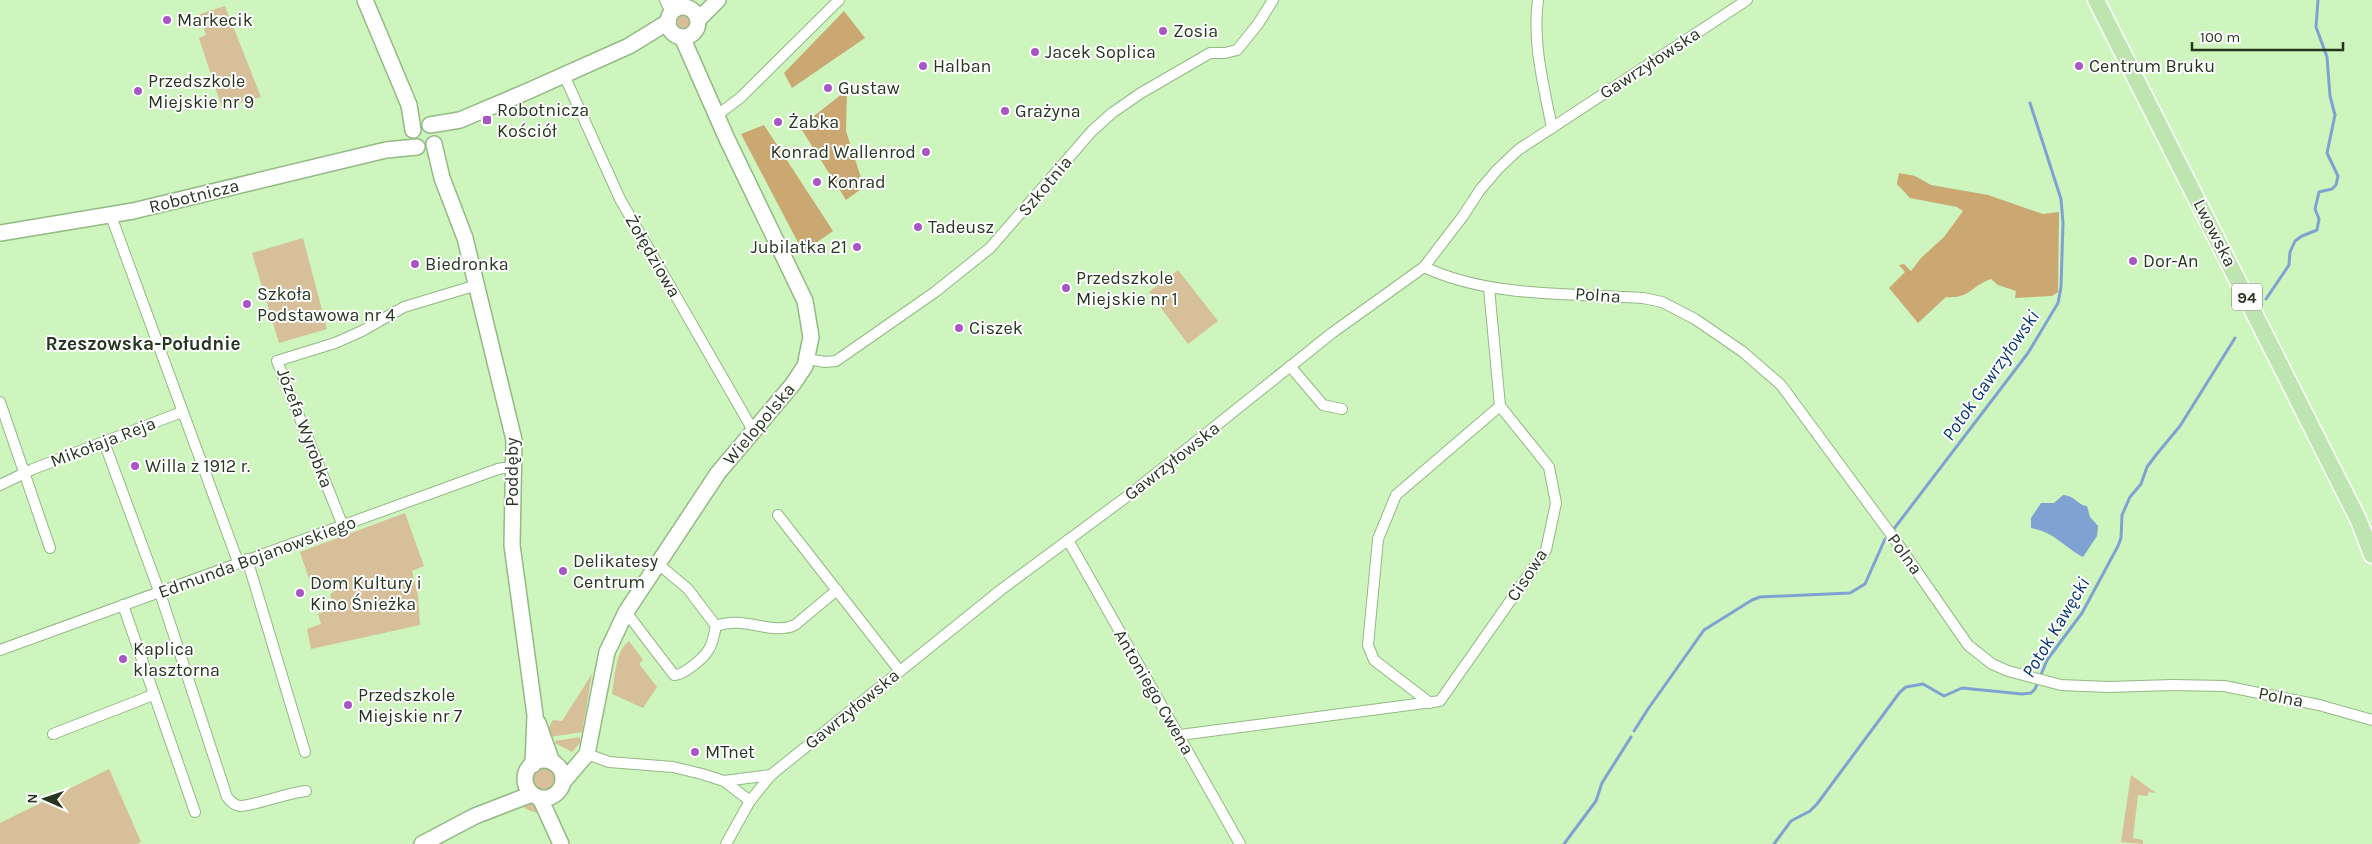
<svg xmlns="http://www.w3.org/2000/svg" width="2372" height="844" viewBox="0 0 2372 844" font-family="Karla,sans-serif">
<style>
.green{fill:#d7bf9a}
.forest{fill:#cba772}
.water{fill:#7fa2d2}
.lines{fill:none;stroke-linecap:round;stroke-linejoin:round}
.stream{stroke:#7fa2d2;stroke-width:3}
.street-casing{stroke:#93b984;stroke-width:12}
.secondary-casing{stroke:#93b984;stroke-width:18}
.primary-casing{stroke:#fff;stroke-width:19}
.street{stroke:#fff;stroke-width:10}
.secondary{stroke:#fff;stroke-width:15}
.primary{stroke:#bee4af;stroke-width:16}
.poi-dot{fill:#a956c5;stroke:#fff;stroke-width:2}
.labels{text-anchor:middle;stroke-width:4;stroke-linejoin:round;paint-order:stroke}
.shield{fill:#fff;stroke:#687264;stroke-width:1}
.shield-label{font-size:16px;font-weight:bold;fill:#273621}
.poi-label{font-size:18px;fill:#273621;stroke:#fff;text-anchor:start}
.street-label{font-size:18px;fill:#273621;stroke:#fff}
.neighbourhood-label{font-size:19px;font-weight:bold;fill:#273621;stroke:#fff}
.water-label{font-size:19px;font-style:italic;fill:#093771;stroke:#fff}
</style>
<rect width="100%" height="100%" fill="#cdf5bd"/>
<!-- green -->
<g class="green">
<path d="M225 6 261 97 222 108 199 38 206 35 200 14Z"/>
<circle cx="683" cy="21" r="7"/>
<path d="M303 238 327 329 279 343 252 253Z"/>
<path d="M1178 270 1218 321 1188 344 1149 292Z"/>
<path d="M405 513 424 566 412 571 418 596 420 625 311 649 307 629 321 624 318 614 334 607 330 595 335 590 330 579 311 585 300 552Z"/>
<path d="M629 641 643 660 639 664 657 687 643 708 612 694C615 678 615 651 629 641Z"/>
<path d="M592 674 582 732 550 737 548 728 553 720 562 721Z"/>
<path d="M580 737V743L572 752 555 743V741Z"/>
<circle cx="544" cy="780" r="12"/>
<path d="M109 769 141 842 137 844H0V823Z"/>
<path d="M2131 775 2156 793 2148 792V796L2138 795 2133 838 2143 840V844L2121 842Z"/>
<path d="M531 801 539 806 541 814 528 810 519 804Z"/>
</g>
<!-- forest -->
<g class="forest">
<path d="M844 11 865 38 792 88 784 73Z"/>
<path d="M847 90 846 131 864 187 846 200 800 127Z"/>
<path d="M764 125 833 231 803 252 741 134Z"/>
<path d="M1899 173 1915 176 1931 185 1988 195 2043 214 2059 212 2058 292 2052 296 2015 298 2016 291 1998 285 1991 279C1971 286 1970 299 1946 297L1918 323 1889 288 1905 272 1899 265 1904 264 1911 271 1921 258 1944 237 1963 211 1957 207 1910 198 1897 184Z"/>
</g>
<!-- water -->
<path class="water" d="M2063 495C2076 496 2077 505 2087 506L2090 517 2098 526 2097 536 2083 557C2063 546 2054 532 2031 528V518L2041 503H2054Z"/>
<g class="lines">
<!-- stream -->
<g class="stream">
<path d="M2266 299 2289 265 2290 252 2295 241 2302 236 2317 230 2319 219 2315 209 2319 192 2332 189 2336 185 2338 176 2327 153 2335 115 2330 96 2327 57 2316 27 2318 0"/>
<path d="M1893 530 2028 353 2058 303 2061 287 2063 223 2061 199 2030 103"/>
<path d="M1634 731 1648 709 1704 630 1752 600 1760 597 1850 593 1865 584 1885 539"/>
<path d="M1564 844 1596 801 1602 783 1631 737"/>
<path d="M1774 844 1791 821 1810 811 1817 804 1900 692 1906 687 1923 684 1944 696 1962 688 2022 694 2031 693 2035 689 2047 660 2082 613 2118 546 2121 538 2122 515 2130 497 2141 484 2147 467 2156 455 2180 426 2235 338"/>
</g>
<defs>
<g id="street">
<path d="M665 0 671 12"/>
<path d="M674 0 678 7"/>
<path d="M1538 0C1532 42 1544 87 1552 128"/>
<path d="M564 75 620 199 754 432"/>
<path d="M716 116 740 98 839 0"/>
<path d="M111 216 238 562"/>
<path d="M1424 267C1490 298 1571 293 1643 298L1662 302 1695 319 1743 352 1781 385 1893 537 1968 645 1992 664 2008 671 2061 685 2108 687 2173 685 2224 686 2319 705 2372 720"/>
<path d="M807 359 825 362 836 361 935 292 990 248 1092 131 1112 113 1141 93 1210 53H1225L1237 50 1258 24 1273 0"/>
<path d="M1290 366 1323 405 1342 409"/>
<path d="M0 402 50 548"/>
<path d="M104 442 162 599 227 797C231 802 234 805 240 806 250 807 290 792 306 791"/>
<path d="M0 485 33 469 182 412"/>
<path d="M778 515 899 670"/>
<path d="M343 526 277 361 335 343 362 331 404 307 477 285"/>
<path d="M1068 540 1240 844"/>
<path d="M247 559 305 752"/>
<path d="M657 563 688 589 716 626C745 615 771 636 795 625L837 590"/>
<path d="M123 605 195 812"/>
<path d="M626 612 674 675C683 676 705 657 709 649 713 643 714 634 716 626"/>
<path d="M0 650 498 469 515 466"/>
<path d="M1430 703 1374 660 1368 645 1378 539 1396 495 1500 406"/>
<path d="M53 734 153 695"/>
<path d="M1180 735 1440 701 1546 550 1556 503 1549 467 1500 406 1489 288"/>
<path d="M587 754 609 762 673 767 702 774 724 781 750 801"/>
<path d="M724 781 771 775"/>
<path d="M726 844 750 801 771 775 1002 589 1133 492 1332 333 1424 267 1463 216 1480 190 1497 170 1518 150 1747 0"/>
</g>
<g id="secondary">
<path d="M365 0 409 105 413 130"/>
<circle cx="683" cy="22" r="15"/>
<path d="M698 20 718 0"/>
<path d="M430 125 460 120 526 92 629 46 668 22"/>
<path d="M434 144 442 178 465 238 514 440 512 545 535 715 533 765"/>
<path d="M0 233 133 211 386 150 417 147"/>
<path d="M538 723 552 762"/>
<circle cx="544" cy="779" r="19"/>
<path d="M563 782 587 754 607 652 626 612 718 473 793 384 805 366 811 337 805 301 727 139 682 37"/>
<path d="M540 798 561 844"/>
<path d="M422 844 475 816 532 794"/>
</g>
<path id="primary" d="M2096 0 2359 521 2372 555"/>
</defs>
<!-- street casing -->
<use href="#street" class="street-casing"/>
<!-- secondary casing -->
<use href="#secondary" class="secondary-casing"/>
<!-- primary casing -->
<use href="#primary" class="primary-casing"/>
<!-- street -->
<use href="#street" class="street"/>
<!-- secondary -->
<use href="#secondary" class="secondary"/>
<!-- primary -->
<use href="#primary" class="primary"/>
</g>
<!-- markers -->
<g class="poi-dot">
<circle cx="167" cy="20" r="5"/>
<circle cx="1163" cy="31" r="5"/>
<circle cx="1035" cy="52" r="5"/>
<circle cx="923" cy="66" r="5"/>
<circle cx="2079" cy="66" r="5"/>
<circle cx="828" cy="88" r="5"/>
<circle cx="138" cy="91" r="5"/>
<circle cx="1005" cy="111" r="5"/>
<rect x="482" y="115" width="10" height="10" rx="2.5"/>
<circle cx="778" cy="122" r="5"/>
<circle cx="926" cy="152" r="5"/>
<circle cx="817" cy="182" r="5"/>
<circle cx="918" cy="227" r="5"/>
<circle cx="857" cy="247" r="5"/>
<circle cx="2133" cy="261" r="5"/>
<circle cx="415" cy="264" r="5"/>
<circle cx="1066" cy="288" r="5"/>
<circle cx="247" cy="304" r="5"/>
<circle cx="959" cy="328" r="5"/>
<circle cx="135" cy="466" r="5"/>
<circle cx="563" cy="571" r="5"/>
<circle cx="300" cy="593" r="5"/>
<circle cx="123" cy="659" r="5"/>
<circle cx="348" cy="705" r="5"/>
<circle cx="695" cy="752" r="5"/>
</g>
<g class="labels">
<!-- shield labels -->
<rect class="shield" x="2232" y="283.5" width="30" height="27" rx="4"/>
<g class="shield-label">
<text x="2247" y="303">94</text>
</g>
<!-- poi labels -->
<g class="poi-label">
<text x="177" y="26">Markecik</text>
<text x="1173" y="37">Zosia</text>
<text x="1045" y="58">Jacek Soplica</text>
<text x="933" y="72">Halban</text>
<text x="2089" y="72">Centrum Bruku</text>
<text x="148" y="87">Przedszkole<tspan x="148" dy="21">Miejskie nr 9</tspan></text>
<text x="838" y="94">Gustaw</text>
<text x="497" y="116">Robotnicza<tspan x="497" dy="21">Kościół</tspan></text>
<text x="1015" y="117">Grażyna</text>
<text x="788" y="128">Żabka</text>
<text x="916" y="158" text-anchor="end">Konrad Wallenrod</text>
<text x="827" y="188">Konrad</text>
<text x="928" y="233">Tadeusz</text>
<text x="847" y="253" text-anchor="end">Jubilatka 21</text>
<text x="2143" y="267">Dor-An</text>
<text x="425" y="270">Biedronka</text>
<text x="1076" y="284">Przedszkole<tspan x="1076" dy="21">Miejskie nr 1</tspan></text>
<text x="257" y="300">Szkoła<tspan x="257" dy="21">Podstawowa nr 4</tspan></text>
<text x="969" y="334">Ciszek</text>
<text x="145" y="472">Willa z 1912 r.</text>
<text x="573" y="567">Delikatesy<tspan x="573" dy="21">Centrum</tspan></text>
<text x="310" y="589">Dom Kultury i<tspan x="310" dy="21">Kino Śnieżka</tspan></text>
<text x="133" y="655">Kaplica<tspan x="133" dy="21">klasztorna</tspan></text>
<text x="358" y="701">Przedszkole<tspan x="358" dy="21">Miejskie nr 7</tspan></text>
<text x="705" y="758">MTnet</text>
</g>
<!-- street labels -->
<g class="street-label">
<text transform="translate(1650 63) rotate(-33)" y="6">Gawrzyłowska</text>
<text transform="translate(1045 186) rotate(-50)" y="6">Szkotnia</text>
<text transform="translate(194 196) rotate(-14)" y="6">Robotnicza</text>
<text transform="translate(2215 233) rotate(63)" y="6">Lwowska</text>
<text transform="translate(653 256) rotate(60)" y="6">Żołędziowa</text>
<text transform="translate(1598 295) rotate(4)" y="6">Polna</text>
<text transform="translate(759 424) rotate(-50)" y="6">Wielopolska</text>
<text transform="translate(305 428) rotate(69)" y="6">Józefa Wyrobka</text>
<text transform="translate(103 442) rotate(-21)" y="6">Mikołaja Reja</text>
<text transform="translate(1172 461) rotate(-38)" y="6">Gawrzyłowska</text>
<text transform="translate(512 472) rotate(-90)" y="6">Poddęby</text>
<text transform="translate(1905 554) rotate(54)" y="6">Polna</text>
<text transform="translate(257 557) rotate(-20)" y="6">Edmunda Bojanowskiego</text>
<text transform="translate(1527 575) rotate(-57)" y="6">Cisowa</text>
<text transform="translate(1154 692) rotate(60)" y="6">Antoniego Cwena</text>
<text transform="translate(2281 697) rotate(11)" y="6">Polna</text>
<text transform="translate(852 709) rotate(-39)" y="6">Gawrzyłowska</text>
</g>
<!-- neighbourhood labels -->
<g class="neighbourhood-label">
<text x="143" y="350">Rzeszowska-Południe</text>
</g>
<!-- water labels -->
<g class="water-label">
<text transform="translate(1990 375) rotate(-55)" y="7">Potok Gawrzyłowski</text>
<text transform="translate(2055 627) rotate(-59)" y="7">Potok Kawęcki</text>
</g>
</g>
<!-- north arrow -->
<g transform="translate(45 799) rotate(272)" stroke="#ffffff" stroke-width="4" paint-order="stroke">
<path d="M0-4L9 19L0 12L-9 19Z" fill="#273621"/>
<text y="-8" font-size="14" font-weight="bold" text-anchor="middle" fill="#273621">N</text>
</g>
<!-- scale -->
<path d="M2192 42v8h151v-8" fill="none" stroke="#273621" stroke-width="2.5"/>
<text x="2200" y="42" font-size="15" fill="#273621" stroke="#ffffff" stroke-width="4" paint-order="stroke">100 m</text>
</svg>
